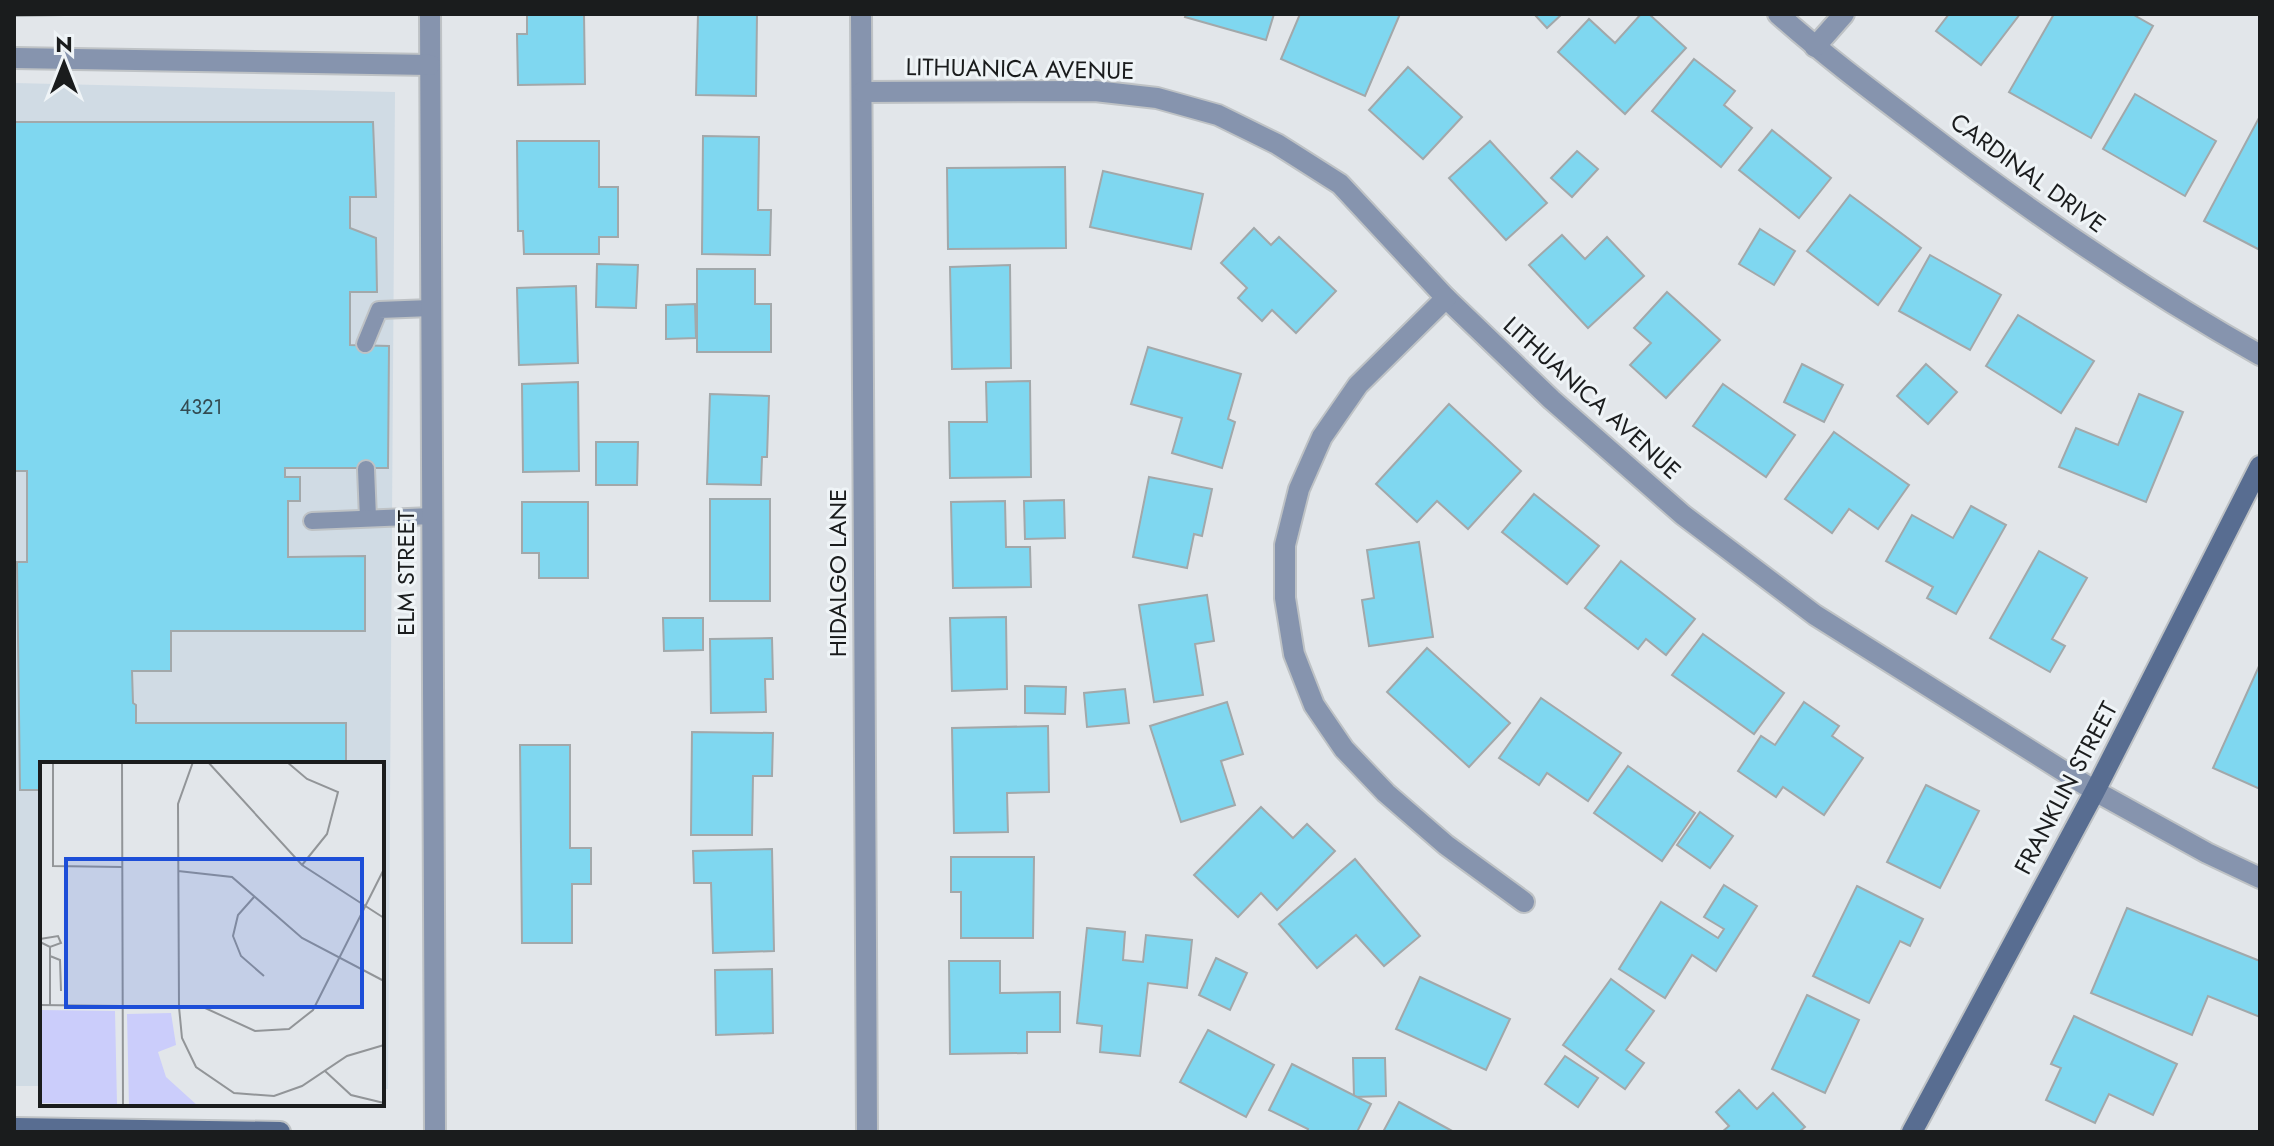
<svg xmlns="http://www.w3.org/2000/svg" width="2274" height="1146" viewBox="0 0 2274 1146" font-family="Jost,sans-serif">
<style>
.built{fill:#d0dbe4}
.building{fill:#7fd7f0;stroke:#a2a8aa;stroke-width:2}
.lines{fill:none;stroke-linecap:round;stroke-linejoin:round}
.lane-casing{stroke:#bec2c5;stroke-width:20}
.street-casing{stroke:#bec2c5;stroke-width:24}
.secondary-casing{stroke:#bec2c5;stroke-width:24}
.lane{stroke:#8694ae;stroke-width:16}
.street{stroke:#8694ae;stroke-width:20}
.secondary{stroke:#586d91;stroke-width:20}
.labels{text-anchor:middle;stroke-width:6;stroke-linejoin:round;paint-order:stroke}
.number-label{font-size:20px;fill:#334b52}
.street-label{font-size:24px;fill:#1a1c1d;stroke:#eff4f7}
.inset-road{fill:none;stroke:#929598;stroke-width:2}
.view{fill:#1d4ed8;fill-opacity:0.15;stroke:#1d4ed8;stroke-width:4}
.inset-edge{fill:none;stroke:#1a1c1d;stroke-width:4}
</style>
<rect width="100%" height="100%" fill="#e2e6ea"/>
<!-- built -->
<path class="built" d="M14 83 395 92 388 1089H382V764H42V1086H14Z"/>
<!-- building -->
<g class="building">
<path d="M14 14H64V15L14 16Z"/>
<path d="M527 14H584L585 84 518 85 517 34H527Z"/>
<path d="M698 14H757L756 96 696 95Z"/>
<path d="M1186 14H1274L1266 40 1185 17Z"/>
<path d="M1300 14H1400L1365 96 1281 59Z"/>
<path d="M1534 14H1562L1547 28Z"/>
<path d="M1641 14H1649L1686 48 1625 114 1558 52 1589 19 1615 43Z"/>
<path d="M1949 14H2020L1981 65 1936 31Z"/>
<path d="M2054 14H2132L2153 26 2091 138 2009 92Z"/>
<path d="M1694 59 1735 91 1724 105 1752 128 1721 167 1652 111Z"/>
<path d="M1408 67 1462 117 1423 159 1369 110Z"/>
<path d="M2135 94 2216 141 2185 196 2103 149Z"/>
<path d="M2260 116V250L2204 221Z"/>
<path d="M14 122H373L376 197H350V228L376 238 377 292H350V345L389 346 388 468H285V477H300V501H288V557L365 556V631H171V671H132L133 703 136 705V723H346V764H42V790H20L17 562H27V471H14Z"/>
<path d="M1772 130 1831 178 1799 218 1739 170Z"/>
<path d="M703 136 759 137 758 210H771L770 255 702 254Z"/>
<path d="M517 141H599V187H618V237H599V254H524L523 231H518Z"/>
<path d="M1490 141 1547 203 1506 240 1449 178Z"/>
<path d="M1577 151 1598 169 1572 197 1551 178Z"/>
<path d="M1065 167 1066 248 948 249 947 168Z"/>
<path d="M1103 171 1203 194 1191 249 1090 227Z"/>
<path d="M1850 195 1921 248 1878 305 1807 251Z"/>
<path d="M1254 228 1271 245 1279 237 1336 291 1296 333 1272 310 1262 321 1238 298 1247 288 1221 263Z"/>
<path d="M1760 229 1795 251 1774 285 1739 264Z"/>
<path d="M1562 235 1585 259 1607 237 1644 276 1588 328 1529 265Z"/>
<path d="M1930 255 2001 295 1970 350 1899 311Z"/>
<path d="M597 264 638 265 636 308 596 307Z"/>
<path d="M1010 265 1011 368 952 369 950 267Z"/>
<path d="M697 269H755V304H771V352H697Z"/>
<path d="M576 286 578 363 519 365 517 288Z"/>
<path d="M1667 292 1720 340 1666 398 1630 365 1651 343 1634 328Z"/>
<path d="M695 304 696 338 666 339V305Z"/>
<path d="M2018 315 2094 361 2061 413 1986 366Z"/>
<path d="M1148 347 1241 374 1228 419 1235 422 1222 468 1172 453 1182 418 1131 404Z"/>
<path d="M1802 364 1843 385 1824 422 1784 402Z"/>
<path d="M1926 364 1957 392 1928 424 1897 396Z"/>
<path d="M1030 381 1031 477 950 478 949 422H987L986 382Z"/>
<path d="M578 382 579 471 523 472 522 384Z"/>
<path d="M1723 384 1795 435 1766 477 1693 426Z"/>
<path d="M710 394 769 396 767 457H762L761 485 707 484Z"/>
<path d="M2139 394 2183 412 2146 502 2059 467 2076 428 2118 445Z"/>
<path d="M1449 404 1521 471 1468 529 1437 501 1417 522 1376 484Z"/>
<path d="M1834 432 1909 485 1878 529 1849 509 1832 533 1785 499Z"/>
<path d="M596 442H638L637 485H596Z"/>
<path d="M1149 477 1212 489 1202 536 1194 534 1187 568 1133 557Z"/>
<path d="M1534 494 1599 546 1567 584 1502 532Z"/>
<rect x="710" y="499" width="60" height="102"/>
<path d="M1064 500 1065 538 1025 539 1024 501Z"/>
<path d="M1005 501 1006 547H1030L1031 587 953 588 951 502Z"/>
<path d="M522 502H588V578H539V553H522Z"/>
<path d="M1971 506 2006 525 1956 614 1927 598 1933 587 1886 561 1912 515 1953 538Z"/>
<path d="M1419 542 1433 637 1369 646 1362 600 1374 598 1367 550Z"/>
<path d="M2039 551 2087 578 2052 639 2065 646 2050 672 1990 638Z"/>
<path d="M1621 561 1695 619 1666 655 1646 639 1638 649 1585 608Z"/>
<path d="M1207 595 1214 641 1195 644 1203 695 1154 702 1139 605Z"/>
<path d="M1006 617 1007 689 952 691 950 618Z"/>
<path d="M663 618H703V650L664 651Z"/>
<path d="M1703 634 1784 693 1754 734 1672 675Z"/>
<path d="M772 638 773 679H765L766 712 711 713 710 639Z"/>
<path d="M1427 648 1510 723 1469 767 1387 692Z"/>
<path d="M2260 664V789L2213 768Z"/>
<path d="M1025 686 1066 687 1065 714 1025 713Z"/>
<path d="M1125 689 1129 723 1087 727 1084 693Z"/>
<path d="M1541 698 1621 753 1588 801 1547 773 1539 785 1499 758Z"/>
<path d="M1227 702 1243 754 1221 761 1235 805 1181 822 1150 726Z"/>
<path d="M1804 702 1839 726 1832 736 1863 758 1824 815 1783 787 1776 797 1738 771 1761 736 1775 745Z"/>
<path d="M1048 726 1049 792 1007 793 1008 832 954 833 952 728Z"/>
<path d="M692 732 773 733 772 776H753L752 835H691Z"/>
<path d="M520 745H570V848H591V884H572V943H522Z"/>
<path d="M1628 766 1695 813 1662 861 1594 813Z"/>
<path d="M1926 785 1979 811 1940 888 1887 862Z"/>
<path d="M1261 807 1293 838 1307 824 1335 851 1277 910 1261 893 1238 917 1194 875Z"/>
<path d="M1700 812 1733 836 1710 868 1677 845Z"/>
<path d="M772 849 774 951 713 953 711 883H694L693 851Z"/>
<path d="M951 857H1034L1033 938H961V892H951Z"/>
<path d="M1355 859 1420 936 1384 966 1356 935 1317 968 1279 924Z"/>
<path d="M1724 885 1757 906 1716 971 1692 955 1665 998 1619 969 1661 902 1718 938 1724 929 1704 917Z"/>
<path d="M1857 886 1923 919 1910 946 1900 941 1869 1003 1813 976Z"/>
<path d="M2127 908 2260 961V1017L2208 996 2192 1035 2091 993Z"/>
<path d="M1087 928 1125 932 1123 960 1143 962 1146 935 1192 940 1187 988 1148 983 1140 1056 1100 1052 1102 1026 1077 1023Z"/>
<path d="M1216 958 1247 973 1230 1010 1199 995Z"/>
<path d="M949 961H1000V993L1060 992V1032H1027V1053L950 1054Z"/>
<path d="M772 969 773 1033 716 1035 715 970Z"/>
<path d="M1420 977 1510 1019 1486 1070 1396 1029Z"/>
<path d="M1611 979 1654 1011 1626 1050 1644 1063 1625 1089 1563 1045Z"/>
<path d="M1807 995 1859 1020 1825 1093 1772 1069Z"/>
<path d="M2074 1016 2177 1064 2153 1115 2109 1094 2095 1123 2046 1100 2061 1068 2051 1064Z"/>
<path d="M1208 1030 1274 1065 1246 1117 1180 1082Z"/>
<path d="M1565 1056 1598 1078 1578 1107 1545 1084Z"/>
<path d="M1353 1058H1385L1386 1096 1354 1097Z"/>
<path d="M1292 1064 1371 1104 1357 1132H1307L1308 1129 1269 1110Z"/>
<path d="M1739 1090 1757 1109 1773 1093 1805 1127 1799 1132H1722L1729 1126 1716 1112Z"/>
<path d="M1399 1102 1454 1132H1383Z"/>
</g>
<g class="lines">
<defs>
<g id="lane">
<path d="M365 344 379 310 431 308"/>
<path d="M366 469 368 518"/>
<path d="M312 521 432 516"/>
</g>
<g id="street">
<path d="M430 14 435 1132"/>
<path d="M861 14 867 1132"/>
<path d="M1778 14C1824 55 1872 91 1921 128 2029 211 2141 288 2260 355"/>
<path d="M1815 47 1844 14"/>
<path d="M14 58 430 65"/>
<path d="M862 92 1095 91 1157 98 1218 115 1277 144 1340 184 1446 298 1552 400 1683 515 1815 615 2095 791 2207 853 2260 878"/>
<path d="M1446 298 1358 385 1322 437 1299 489 1285 545V598L1294 654 1314 705 1344 749 1386 793 1446 845 1524 902"/>
</g>
<g id="secondary">
<path d="M14 1128 280 1132"/>
<path d="M1912 1132 2095 791 2260 466"/>
</g>
</defs>
<!-- lane casing -->
<use href="#lane" class="lane-casing"/>
<!-- street casing -->
<use href="#street" class="street-casing"/>
<!-- secondary casing -->
<use href="#secondary" class="secondary-casing"/>
<!-- lane -->
<use href="#lane" class="lane"/>
<!-- street -->
<use href="#street" class="street"/>
<!-- secondary -->
<use href="#secondary" class="secondary"/>
</g>
<g class="labels">
<!-- number labels -->
<g class="number-label">
<text x="201" y="414">4321</text>
</g>
<!-- street labels -->
<g class="street-label">
<text transform="translate(1020 69) rotate(1)" y="8">LITHUANICA AVENUE</text>
<text transform="translate(2028 173) rotate(36)" y="8">CARDINAL DRIVE</text>
<text transform="translate(1592 398) rotate(42)" y="8">LITHUANICA AVENUE</text>
<text transform="translate(406 573) rotate(-90)" y="8">ELM STREET</text>
<text transform="translate(838 573) rotate(-90)" y="8">HIDALGO LANE</text>
<text transform="translate(2066 788) rotate(-62)" y="8">FRANKLIN STREET</text>
</g>
</g>
<!-- overview -->
<g transform="translate(40 762)">
<rect width="344" height="344" fill="#e2e6ea"/>
<path d="M0 248 75 249 77 342 0 341ZM131 251 136 283 118 290 126 315 158 344H89L87 252Z" fill="#cbcdfb"/>
<path class="inset-road" d="M13 0V104L82 105M82 0 83 344M153 0 138 42 139 245 142 276 156 305 194 331 234 334 262 324 307 294 344 283M168 0 262 103 344 156M247 0 267 17 298 30 287 72 262 103M138 109 192 115 262 176 344 219M214 135 198 153 193 174 201 194 224 214M0 177 18 174 21 181 10 185 0 180M10 185V243M10 194 20 198 21 229M0 243 163 245 215 269 249 267 273 248 344 107M285 309 311 333 344 341"/>
<path class="view" d="M26 97H322V245H26Z"/>
<rect width="344" height="344" class="inset-edge"/>
</g>
<!-- border -->
<rect width="2274" height="1146" fill="none" stroke="#1a1c1d" stroke-width="32"/>
<!-- north arrow -->
<g transform="translate(64 64)" stroke="#eff4f7" stroke-width="6" paint-order="stroke">
<path d="M0-6L14 30L0 20L-14 30Z" fill="#1a1c1d"/>
<text y="-12" font-size="22" font-weight="bold" text-anchor="middle" fill="#1a1c1d">N</text>
</g>
</svg>
